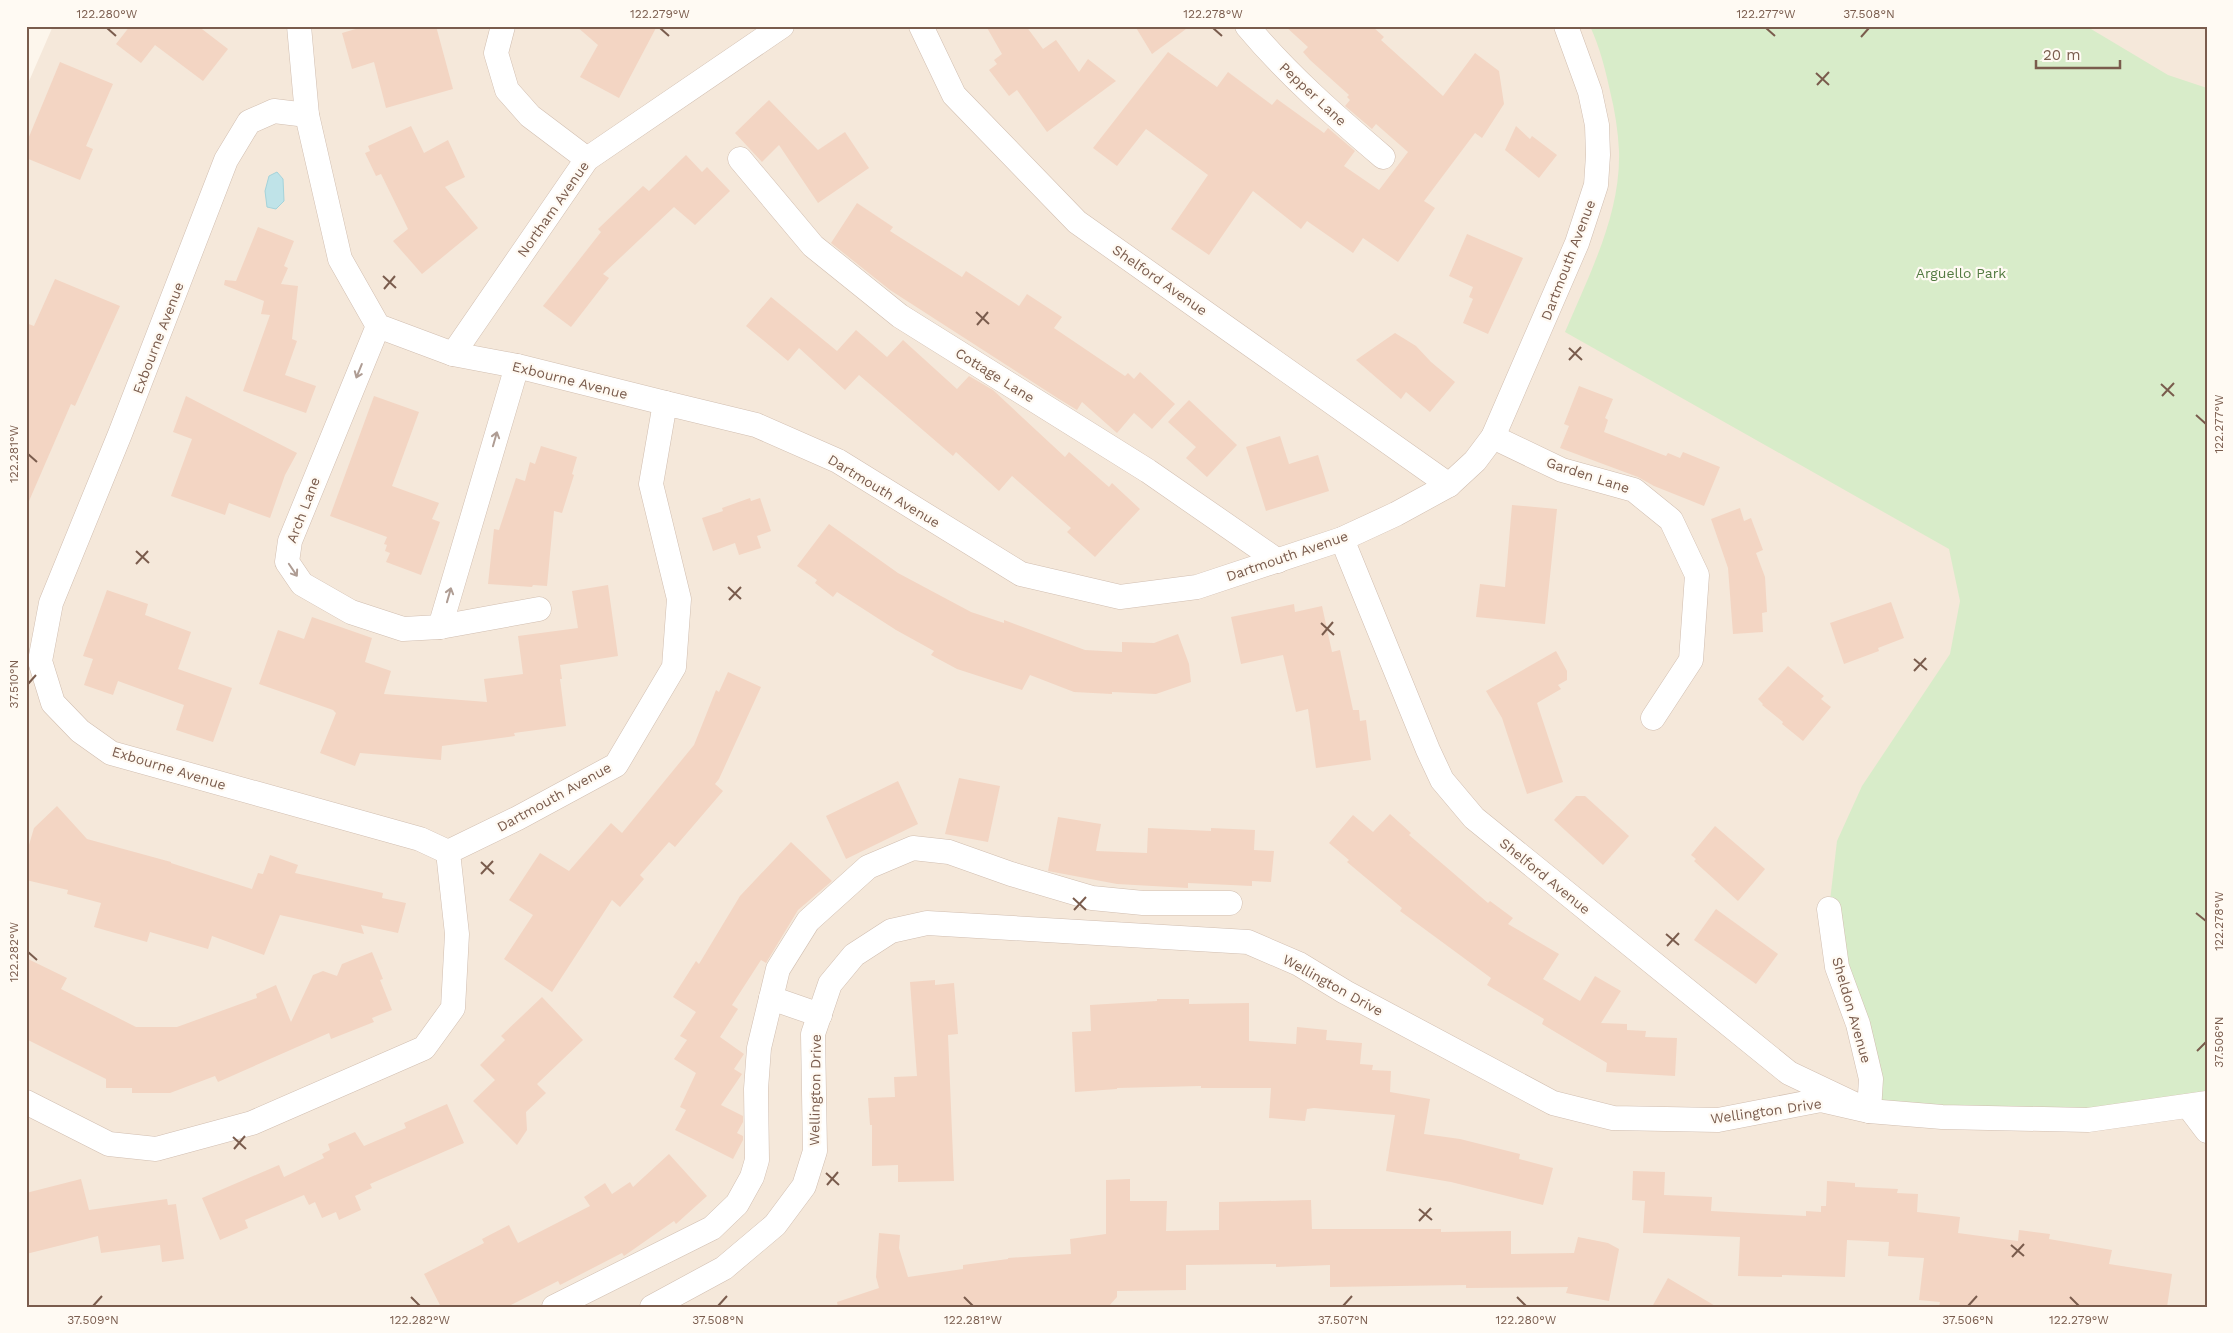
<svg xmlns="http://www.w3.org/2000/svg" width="2233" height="1333" viewBox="0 0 2233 1333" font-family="'Work Sans',sans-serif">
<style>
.residential{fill:#f5e8da}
.green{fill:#d8ecc9}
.water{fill:#bfe3e8;stroke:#a5d3da}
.building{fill:#f3d5c3}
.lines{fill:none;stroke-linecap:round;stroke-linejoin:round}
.minor-casing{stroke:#d1beb0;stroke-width:25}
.minor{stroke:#fff;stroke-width:24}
.oneway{stroke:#af9d94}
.ticks{fill:none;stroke:#7a5c4d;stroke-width:2}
.labels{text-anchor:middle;stroke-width:4.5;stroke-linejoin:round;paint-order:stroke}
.street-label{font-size:14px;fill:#7a5c4d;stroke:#fffaf3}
.park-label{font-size:14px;fill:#537a41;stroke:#fffaf3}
.neatline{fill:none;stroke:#7a5c4d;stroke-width:2}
.ticks-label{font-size:12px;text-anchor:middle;fill:#7a5c4d}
</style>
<rect width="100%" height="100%" fill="#fdf6ec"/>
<!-- residential -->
<path class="residential" d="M53 26H2207V1307H26V88Z"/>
<!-- green -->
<path class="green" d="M1590 26H2086L2168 75 2207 88V1103L1942 1117 1869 1111 1829 909 1837 841 1862 786 1950 654 1960 601 1949 549 1565 332C1589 275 1621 214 1619 151 1618 131 1615 111 1610 91 1605 68 1600 48 1590 26Z"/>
<!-- water -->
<path class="water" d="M277 172 283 179 284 201 276 209 267 207 265 191 269 176Z"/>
<!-- building -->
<g class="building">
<path d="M130 26H198L228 49 203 81 155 45 141 63 116 44Z"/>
<path d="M366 26H436L453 89 386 108 374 62 352 69 342 33Z"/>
<path d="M576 26H657L619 98 580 77 598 45Z"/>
<path d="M986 26H1026L1043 49 1056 40 1079 72 1088 59 1116 81 1047 132 1017 90 1009 96 989 70 997 64 994 60 1002 54Z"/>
<path d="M1135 26H1190L1152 54Z"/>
<path d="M1285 26H1372L1384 37 1381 40 1443 96 1475 53 1499 71 1504 104 1482 138 1475 133 1424 201 1435 208 1398 262 1363 238 1353 253 1307 221 1301 229 1253 191 1209 255 1171 229 1208 175 1146 129 1117 166 1093 148 1168 52 1217 87 1228 72 1272 105 1277 99 1324 133 1328 128 1355 151 1344 166 1379 190 1408 152 1376 124 1372 129 1345 106 1350 100 1347 97 1349 95 1310 60 1303 52 1308 47Z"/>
<path d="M60 62 113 84 86 146 93 149 80 180 26 158V144Z"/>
<path d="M769 100 818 150 845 132 869 168 818 203 779 145 762 162 735 133Z"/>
<path d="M411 126 424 153 448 140 465 177 445 187 478 228 422 274 393 241 408 229 381 174 376 176 365 153 370 151 368 146Z"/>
<path d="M1516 126 1530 139 1532 136 1557 155 1539 178 1505 150Z"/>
<path d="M686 155 702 172 707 167 730 191 695 225 674 207 603 274 609 278 571 327 543 306 601 232 598 229 643 186 649 191Z"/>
<path d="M857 203 893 227 890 231 962 277 966 271 1019 306 1027 294 1062 317 1054 328 1125 376 1128 373 1134 379 1140 372 1175 404 1152 429 1134 413 1117 433 1082 402 1077 410 1059 399 890 290 831 243Z"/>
<path d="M258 227 294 241 284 266 288 268 281 284 298 286 292 339 297 341 285 375 316 386 306 413 243 391 270 315 261 314 264 301 224 285 225 280 236 281Z"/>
<path d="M1467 234 1523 258 1488 334 1463 323 1473 299 1469 297 1473 287 1449 276Z"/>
<path d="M55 279 120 306 75 406 71 404 26 508V323L34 326Z"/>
<path d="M771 297 837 351 856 330 887 357 903 340 957 389 969 376 993 390 1065 457 1069 452 1109 487 1112 483 1140 509 1095 557 1067 532 1071 528 1012 476 999 491 956 452 953 456 859 375 845 390 799 348 788 361 746 326Z"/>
<path d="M1395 333 1416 346 1431 362 1455 382 1430 412 1406 392 1401 399 1356 360Z"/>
<path d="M1579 386 1613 399 1605 418 1608 420 1604 432 1666 456 1668 453 1680 458 1683 452 1720 467 1704 506 1654 486 1638 477 1560 448 1569 426 1564 424Z"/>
<path d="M186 396 297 453 285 475 270 518 229 503 225 515 171 496 192 439 173 432Z"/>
<path d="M374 396 419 412 392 486 439 503 432 519 440 522 421 575 386 562 390 553 385 551 387 545 384 544 387 537 330 516Z"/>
<path d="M1189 400 1237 445 1207 477 1186 458 1196 447 1168 422Z"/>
<path d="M1280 436 1289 464 1318 455 1329 491 1266 511 1246 447Z"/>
<path d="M541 446 577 457 572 474 574 475 562 513 554 511 547 586 533 585 532 587 488 584 494 529 499 530 516 478 525 481 530 462 535 464Z"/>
<path d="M750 498 751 501 760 498 771 531 757 536 761 548 739 555 735 543 713 551 702 518 723 511 722 508Z"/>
<path d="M1512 505 1557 509 1545 624 1476 617 1480 584 1505 587Z"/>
<path d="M1740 508 1744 521 1751 518 1763 550 1756 553 1765 577 1767 612 1762 613 1763 632 1733 634 1728 568 1711 519Z"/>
<path d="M829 524 898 573 971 612 1004 623V620L1085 650 1122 652V642L1154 643 1178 634 1189 664 1191 682 1156 694 1112 692V694L1074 692 1030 675 1022 690 957 669 931 655 934 651 896 630 837 592 833 597 815 583 817 580 797 566Z"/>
<path d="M608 585 618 656 560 665 562 679H560L566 726 514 733 515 736 442 746 441 760 360 753 355 766 320 753 336 713 333 710 259 684 278 630 304 639 312 617 372 638 365 662 391 671 384 694 487 702 484 679 523 674 518 636 578 628 572 591Z"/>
<path d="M107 590 148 604 145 615 191 632 178 669 232 688 213 742 176 730 184 705 118 681 113 695 84 685 93 659 83 656Z"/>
<path d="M1891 602 1904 638 1878 648 1879 651 1844 664 1830 623Z"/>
<path d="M1294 604 1295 612 1322 606 1332 652 1340 650 1353 710H1359L1360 721 1366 720 1371 760 1316 768 1308 709 1296 712 1283 655 1241 664 1231 617Z"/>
<path d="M1556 651 1567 671V680L1558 685 1561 689 1537 703 1563 782 1527 794 1502 718 1486 691Z"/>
<path d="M1788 666 1824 696 1821 699 1831 707 1803 741 1782 724 1783 722 1762 705 1763 704 1758 699Z"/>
<path d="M728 672 761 687 719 779 715 784 723 791 675 847 669 842 640 875 644 879 620 907 612 900 552 992 504 959 533 915 509 900 540 853 569 871 611 823 622 833 694 745 716 690 719 692Z"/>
<path d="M959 778 1000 786 988 842 945 834Z"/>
<path d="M898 781 918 824 846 859 826 816Z"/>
<path d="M1576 796H1585L1629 836 1603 865 1554 820Z"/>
<path d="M57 806 87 839 171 862V863L252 889 258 873 263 874 270 855 298 865 295 873 383 893 382 898 406 903 398 933 361 925 364 934 280 915 264 955 212 936 208 949 150 932 147 942 94 927 101 903 67 894 68 890 26 880V855L34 828Z"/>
<path d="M1390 814 1411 833 1409 835 1488 903 1490 901 1513 918 1508 924 1559 954 1543 979 1580 1001 1595 976 1621 991 1601 1023 1627 1024V1030L1646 1031 1645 1037 1677 1038 1675 1076 1606 1072 1607 1063 1542 1024 1544 1019 1487 985 1491 978 1400 911 1402 908 1347 862 1349 860 1329 843 1353 815 1373 832Z"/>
<path d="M1058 817 1101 824 1096 851 1147 853 1148 828 1211 831V828L1255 830 1254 850 1274 851 1271 882 1252 881V886L1188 883V888L1117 884 1048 871Z"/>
<path d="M1715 826 1765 869 1738 901 1694 861 1696 859 1691 855Z"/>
<path d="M791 842 832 881 798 910 766 963 761 960 732 1005 738 1009 720 1037 744 1054 734 1069 742 1074 721 1105 743 1116V1122L737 1133 743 1136V1140L733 1159 675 1130 686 1110 680 1107 696 1073 674 1059 687 1040 680 1036 696 1012 673 997 696 961 699 964 740 896Z"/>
<path d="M1716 909 1778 954 1756 984 1694 940Z"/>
<path d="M372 952 383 979 380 980 392 1010 372 1018 374 1022 331 1039 329 1033 218 1082 215 1076 170 1093H132V1088H106V1079L26 1039V958L67 978 61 989 136 1027H177L257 998 256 994 276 985 291 1022 313 975 323 971 337 976 342 964Z"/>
<path d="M935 980V985L954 983 958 1034 948 1035 954 1181 898 1182V1165L872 1166V1125H870L868 1098 895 1097 894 1077 917 1076 910 982Z"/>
<path d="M542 997 583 1040 537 1084 546 1093 526 1112 527 1130 517 1145 473 1101 495 1080 480 1065 505 1040 501 1036Z"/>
<path d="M1157 999H1189V1004L1249 1003V1041L1296 1044 1297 1027 1327 1030 1326 1040 1362 1043 1360 1064 1373 1065 1372 1070 1391 1071 1390 1092 1430 1099 1424 1134 1460 1139 1520 1154 1519 1159 1553 1168 1543 1205 1451 1182 1386 1171 1395 1115 1314 1108 1307 1109 1305 1121 1269 1118 1271 1088H1201V1086L1117 1088V1089L1075 1092 1072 1032 1091 1031 1090 1005 1157 1001Z"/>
<path d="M447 1104 464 1143 370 1184 372 1188 355 1196 361 1210 339 1220 336 1212 322 1218 315 1202 309 1205 304 1195 245 1220 248 1228 220 1240 202 1198 279 1165 284 1177 324 1158 322 1154 330 1150 328 1144 355 1132 364 1146 406 1128 404 1123Z"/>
<path d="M669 1154 707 1196 676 1224 674 1221 624 1256 622 1253 560 1285 558 1281 507 1307H441L424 1274 484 1243 482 1239 509 1225 518 1243 590 1206 584 1197 605 1183 612 1194 630 1182 633 1187Z"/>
<path d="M1633 1171 1665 1172 1664 1195 1712 1197 1711 1211 1806 1216V1211L1821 1212V1206H1826L1827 1181 1855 1183V1187L1898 1189 1897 1193 1918 1194 1917 1212 1960 1217 1958 1233 2018 1241 2019 1230 2050 1234 2049 1239 2112 1250 2109 1264 2172 1274 2167 1307H1939L1940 1302 1919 1300 1924 1258 1888 1256 1889 1242 1847 1240 1845 1277 1782 1275V1277L1738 1276 1740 1237 1643 1233 1645 1201 1632 1200Z"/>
<path d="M81 1179 89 1210 167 1199 168 1205 176 1204 184 1259 162 1262 160 1245 101 1253 98 1236 26 1254V1193Z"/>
<path d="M1130 1179V1201H1167L1166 1231 1219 1230V1202L1311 1200 1312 1229H1441V1232L1511 1231V1254L1574 1253 1578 1237 1608 1243 1619 1249 1609 1301 1566 1293 1568 1287 1466 1288V1285L1330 1287V1265L1276 1267V1264L1186 1265V1290L1117 1291V1297L1108 1307H838L837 1302 879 1288 876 1277 879 1233 900 1235 899 1248 908 1277 963 1269V1265L1008 1259V1258L1071 1254 1070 1239 1106 1234V1180Z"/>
<path d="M1668 1278 1717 1307H1652Z"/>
</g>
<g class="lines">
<defs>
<g id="minor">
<path d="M299 26 307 115 340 259 378 326 453 354 517 366 665 403"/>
<path d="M503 26 496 53 507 90 530 116 587 159"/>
<path d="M921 26 954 95 1077 222 1449 485"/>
<path d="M1247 26C1288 75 1335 116 1383 157"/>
<path d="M307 115 274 111 249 122 226 160 120 434 51 603 40 661 53 703 80 731 111 753 420 839 448 852"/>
<path d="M740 159 813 246 900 316 1148 471 1278 561"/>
<path d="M378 326 290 541 287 562 302 584 351 612 403 629 440 627 517 366"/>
<path d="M453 354 587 159 782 26"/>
<path d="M1493 437 1562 470 1634 490 1671 520 1697 575 1691 660 1653 718"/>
<path d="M1342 539 1428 750 1442 780 1474 818 1789 1073 1869 1111 1871 1079 1858 1024 1837 967 1829 909"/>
<path d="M440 627 539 609"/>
<path d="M771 998 820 1015"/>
<path d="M26 1102 109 1144 156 1149 252 1123 424 1048 453 1008 457 934 448 852 518 818 616 765 674 667 679 599 651 484 665 403 756 425 838 461 1021 574 1120 597 1197 587 1342 539 1396 514 1449 485 1475 461 1493 437 1577 243 1596 185 1598 155 1597 125 1590 92 1566 26"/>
<path d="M2188 1106 2207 1131"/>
<path d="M554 1307 712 1228 737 1204 752 1177 757 1160 756 1089 759 1048 778 969 808 921 868 867 913 848 949 852 1011 874 1092 898 1143 903H1230"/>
<path d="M652 1307 724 1268 775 1225 804 1186 815 1151 813 1034 830 984 854 955 891 931 927 923 1248 942 1299 964 1345 992 1553 1103 1613 1118 1718 1120 1821 1100 1869 1111 1942 1117 2088 1120 2207 1103"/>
</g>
</defs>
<!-- minor casing -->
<use href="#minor" class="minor-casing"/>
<!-- minor -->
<use href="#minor" class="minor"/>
</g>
<!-- one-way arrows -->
<defs><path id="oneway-shaft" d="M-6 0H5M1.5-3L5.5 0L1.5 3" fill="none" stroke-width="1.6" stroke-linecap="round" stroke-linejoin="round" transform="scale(1.25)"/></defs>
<g class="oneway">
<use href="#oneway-shaft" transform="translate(359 371) rotate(112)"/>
<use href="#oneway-shaft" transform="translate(495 439) rotate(-74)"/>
<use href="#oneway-shaft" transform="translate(293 570) rotate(56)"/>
<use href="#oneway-shaft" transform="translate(449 595) rotate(-74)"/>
</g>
<!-- ticks -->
<path class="ticks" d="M107 28 116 36M660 28 669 36M1213 28 1222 36M1766 28 1775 36M1861 37 1869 28M1816 73 1829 85M1817 85 1829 72M383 276 396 288M384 289 395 276M976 312 989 324M977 325 988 312M1569 348 1582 360M1569 360 1581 347M2161 384 2174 396M2162 396 2174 383M2196 415 2206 424M28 454 37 462M136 551 149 563M136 564 148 551M728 587 741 599M729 600 741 587M1321 623 1334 635M1322 635 1333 622M1914 659 1927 670M1914 671 1926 658M28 684 36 675M481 862 494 874M481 874 493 861M1073 898 1086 910M1074 910 1086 897M2196 913 2206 921M1666 934 1679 945M1667 946 1679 933M28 952 37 960M2197 1051 2206 1042M233 1137 246 1149M234 1149 245 1136M826 1173 839 1185M827 1185 838 1172M1419 1209 1432 1220M1419 1221 1431 1208M2011 1245 2024 1256M2012 1257 2024 1244M411 1297 420 1306M964 1297 973 1306M1517 1297 1526 1306M2070 1297 2079 1306M93 1306 102 1296M718 1306 727 1296M1343 1306 1352 1296M1968 1306 1977 1296"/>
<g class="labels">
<!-- street labels -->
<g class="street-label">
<text transform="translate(1313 94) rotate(43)" y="5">Pepper Lane</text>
<text transform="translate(553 209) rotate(-55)" y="5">Northam Avenue</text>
<text transform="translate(1568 260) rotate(-69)" y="5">Dartmouth Avenue</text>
<text transform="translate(1160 280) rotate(35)" y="5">Shelford Avenue</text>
<text transform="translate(158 338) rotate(-69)" y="5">Exbourne Avenue</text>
<text transform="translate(995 375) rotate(32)" y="5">Cottage Lane</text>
<text transform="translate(570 380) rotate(14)" y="5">Exbourne Avenue</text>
<text transform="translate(1588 475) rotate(18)" y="5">Garden Lane</text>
<text transform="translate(884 491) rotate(31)" y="5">Dartmouth Avenue</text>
<text transform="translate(303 510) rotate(-69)" y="5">Arch Lane</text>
<text transform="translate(1287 556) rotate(-19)" y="5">Dartmouth Avenue</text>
<text transform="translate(169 768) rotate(17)" y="5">Exbourne Avenue</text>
<text transform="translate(554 797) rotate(-29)" y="5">Dartmouth Avenue</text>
<text transform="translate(1545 876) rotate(39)" y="5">Shelford Avenue</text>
<text transform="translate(1333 985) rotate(29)" y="5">Wellington Drive</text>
<text transform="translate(1852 1010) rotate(74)" y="5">Sheldon Avenue</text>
<text transform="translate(815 1090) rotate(-89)" y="5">Wellington Drive</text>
<text transform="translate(1766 1111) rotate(-8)" y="5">Wellington Drive</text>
</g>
<!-- park labels -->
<g class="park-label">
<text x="1961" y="278">Arguello Park</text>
</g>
</g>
<!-- border -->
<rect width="2233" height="1333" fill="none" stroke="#fffaf3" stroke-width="55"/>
<!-- scale -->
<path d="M2036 60v8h84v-8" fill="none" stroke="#7a5c4d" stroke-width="2.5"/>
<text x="2043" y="60" font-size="15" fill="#7a5c4d" stroke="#fffaf3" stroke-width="4" paint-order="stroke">20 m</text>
<rect x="28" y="28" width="2178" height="1278" class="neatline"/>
<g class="ticks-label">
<text x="107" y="18">122.280°W</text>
<text x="660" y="18">122.279°W</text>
<text x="1213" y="18">122.278°W</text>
<text x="1766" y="18">122.277°W</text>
<text x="1869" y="18">37.508°N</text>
<text transform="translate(2219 424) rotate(-90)" y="4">122.277°W</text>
<text transform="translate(14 454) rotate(-90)" y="4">122.281°W</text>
<text transform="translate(14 684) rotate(-90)" y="4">37.510°N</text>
<text transform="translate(2219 921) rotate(-90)" y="4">122.278°W</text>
<text transform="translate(14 952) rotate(-90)" y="4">122.282°W</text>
<text transform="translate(2219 1042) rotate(-90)" y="4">37.506°N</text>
<text x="93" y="1324">37.509°N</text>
<text x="420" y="1324">122.282°W</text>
<text x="718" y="1324">37.508°N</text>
<text x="973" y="1324">122.281°W</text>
<text x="1343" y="1324">37.507°N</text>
<text x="1526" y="1324">122.280°W</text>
<text x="1968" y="1324">37.506°N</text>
<text x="2079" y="1324">122.279°W</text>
</g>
</svg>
